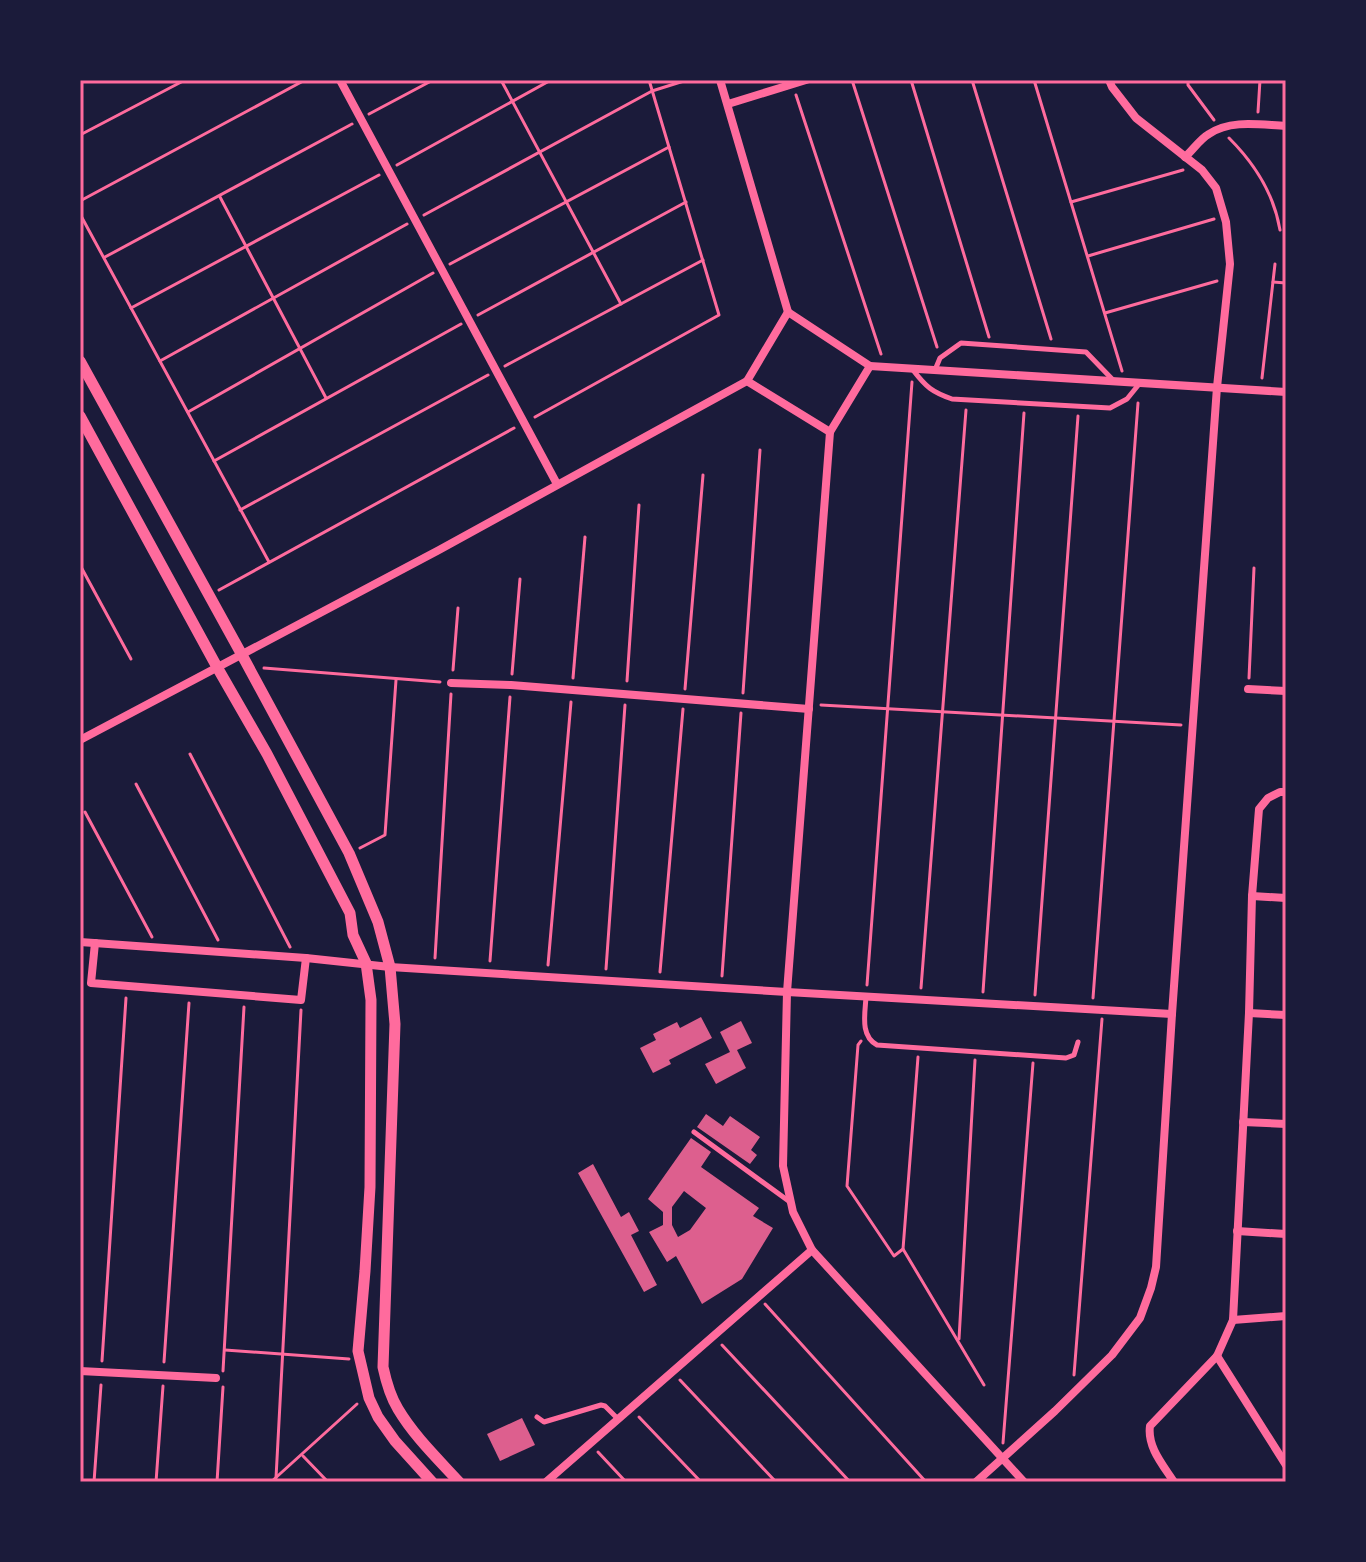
<svg xmlns="http://www.w3.org/2000/svg" width="1366" height="1562" viewBox="0 0 1366 1562" font-family="Quicksand,sans-serif">
<style>
.building{fill:#dd5f8e;fill-rule:evenodd}
.lines{fill:none;stroke-linecap:round;stroke-linejoin:round}
.path{stroke:#ff6b9d;stroke-width:3}
.service{stroke:#ff6b9d;stroke-width:5}
.minor{stroke:#ff6b9d;stroke-width:8}
.tertiary{stroke:#ff6b9d;stroke-width:11}
.neatline{fill:none;stroke:#ff6b9d;stroke-width:3}
</style>
<rect width="100%" height="100%" fill="#1b1b3a"/>
<!-- building -->
<g class="building">
<path d="M701 1017 712 1038 669 1060 671 1064 653 1073 640 1048 656 1040 653 1034 677 1022 680 1028Z"/>
<path d="M741 1021 752 1043 737 1050 746 1068 716 1084 705 1064 730 1052 720 1032Z"/>
<path d="M706 1114 723 1126 730 1116 760 1137 751 1150 757 1155 750 1164 697 1127Z"/>
<path d="M691 1138 711 1152 701 1167 759 1208 753 1216 773 1228 742 1279 702 1304 676 1256 667 1262 649 1232 663 1225V1212L648 1199ZM684 1191 706 1208 690 1230 678 1237 672 1225V1207Z"/>
<path d="M593 1164 621 1217 629 1212 639 1231 631 1235 657 1285 644 1292 578 1173Z"/>
<path d="M522 1418 535 1445 500 1461 487 1434Z"/>
</g>
<g class="lines">
<!-- path -->
<g class="path">
<path d="M501 80 621 304"/>
<path d="M852 80 937 347"/>
<path d="M911 80 989 337"/>
<path d="M972 80 1051 339"/>
<path d="M1034 80 1122 371"/>
<path d="M1188 80V85L1214 120"/>
<path d="M796 95 881 354"/>
<path d="M1258 112 1260 80"/>
<path d="M369 114 433 80"/>
<path d="M80 135 185 80"/>
<path d="M1229 138C1254 163 1274 194 1280 230"/>
<path d="M397 165 551 80"/>
<path d="M220 197 326 398"/>
<path d="M80 201 305 80"/>
<path d="M1071 202 1183 170"/>
<path d="M80 214 269 562"/>
<path d="M424 215 652 91 687 80"/>
<path d="M1088 256 1214 219"/>
<path d="M105 257 352 124"/>
<path d="M450 264 669 147"/>
<path d="M1273 282 1286 283"/>
<path d="M131 308 379 175"/>
<path d="M1105 313 1217 281"/>
<path d="M478 315 686 202"/>
<path d="M160 361 407 224"/>
<path d="M505 366 703 260"/>
<path d="M1262 378 1275 264"/>
<path d="M188 412 433 273"/>
<path d="M535 417 719 315 649 80"/>
<path d="M214 461 461 324"/>
<path d="M240 510 488 375"/>
<path d="M80 565 131 659"/>
<path d="M219 590 514 428"/>
<path d="M264 668 440 682"/>
<path d="M453 670 458 608"/>
<path d="M512 674 520 579"/>
<path d="M573 678 585 537"/>
<path d="M1249 678 1254 568"/>
<path d="M627 681 639 505"/>
<path d="M685 689 703 475"/>
<path d="M743 693 760 450"/>
<path d="M821 705 1181 725"/>
<path d="M190 754 290 947"/>
<path d="M136 784 218 940"/>
<path d="M85 812 152 937"/>
<path d="M360 848 385 835 396 680"/>
<path d="M435 958 451 694"/>
<path d="M490 961 510 697"/>
<path d="M548 965 571 702"/>
<path d="M606 969 625 705"/>
<path d="M660 972 683 709"/>
<path d="M722 976 741 713"/>
<path d="M867 985 912 382"/>
<path d="M921 988 966 410"/>
<path d="M983 992 1024 413"/>
<path d="M1035 995 1078 416"/>
<path d="M1093 998 1138 403"/>
<path d="M861 1041 858 1045 847 1186 894 1256 903 1249 984 1385"/>
<path d="M903 1249 918 1057"/>
<path d="M765 1304 926 1482"/>
<path d="M959 1339 975 1060"/>
<path d="M722 1345 850 1482"/>
<path d="M225 1350 349 1359"/>
<path d="M102 1361 126 998"/>
<path d="M164 1362 189 1003"/>
<path d="M223 1371 244 1007"/>
<path d="M1074 1375 1102 1019"/>
<path d="M680 1380 776 1482"/>
<path d="M639 1417 701 1482"/>
<path d="M1003 1443 1033 1063"/>
<path d="M598 1452 626 1482"/>
<path d="M303 1456 328 1482"/>
<path d="M276 1478 301 1010"/>
<path d="M94 1482 101 1385"/>
<path d="M156 1482 163 1386"/>
<path d="M217 1482 223 1387"/>
<path d="M271 1482 357 1404"/>
</g>
<!-- service -->
<g class="service">
<path d="M913 370C926 387 932 392 952 399L1110 408 1127 399 1140 383"/>
<path d="M935 370 940 358 961 343 1086 352 1114 381"/>
<path d="M866 997C865 1014 860 1036 877 1045L1066 1058 1074 1055 1078 1042"/>
<path d="M694 1132 790 1202"/>
<path d="M537 1417 544 1422 601 1405 605 1406 618 1419"/>
</g>
<!-- minor -->
<g class="minor">
<path d="M340 80 557 484"/>
<path d="M720 80 788 312"/>
<path d="M728 104 806 80"/>
<path d="M1185 157C1193 150 1200 139 1209 134 1231 119 1261 125 1286 126"/>
<path d="M788 312 870 366 830 432 747 381Z"/>
<path d="M870 366 1286 392"/>
<path d="M830 432 787 992 783 1166 793 1212 812 1250 1024 1482"/>
<path d="M451 683 511 685 809 709"/>
<path d="M1248 689 1286 691"/>
<path d="M80 740 439 550 747 381"/>
<path d="M1252 896 1286 898"/>
<path d="M80 942 306 958 390 967 787 992 1172 1014"/>
<path d="M95 943 91 983 301 1000 306 958"/>
<path d="M1249 1013 1286 1015"/>
<path d="M1243 1122 1286 1124"/>
<path d="M1237 1231 1286 1234"/>
<path d="M1233 1320 1286 1316"/>
<path d="M1217 1356 1286 1465"/>
<path d="M80 1371 216 1378"/>
<path d="M546 1482 812 1250"/>
<path d="M976 1482 1055 1411 1112 1355 1140 1318 1151 1288 1156 1267 1172 1014 1217 387 1230 264 1226 222 1216 188 1202 170 1136 118 1112 87 1109 80"/>
<path d="M1174 1482C1163 1465 1147 1447 1150 1426L1217 1356 1233 1320 1249 1013 1252 896 1259 809 1268 798 1280 792H1286"/>
</g>
<!-- tertiary -->
<g class="tertiary">
<path d="M80 361 242 655 349 853 378 922 390 967 395 1024 383 1367C386 1381 390 1396 398 1409 414 1436 438 1459 459 1482"/>
<path d="M80 416 217 667 267 754 350 913 353 935 366 963 371 1000 370 1187 365 1271 358 1351 369 1398 378 1417 395 1441 432 1482"/>
</g>
</g>
<!-- border -->
<rect width="1366" height="1562" fill="none" stroke="#1b1b3a" stroke-width="164"/>
<rect x="82" y="82" width="1202" height="1398" class="neatline"/>
</svg>
